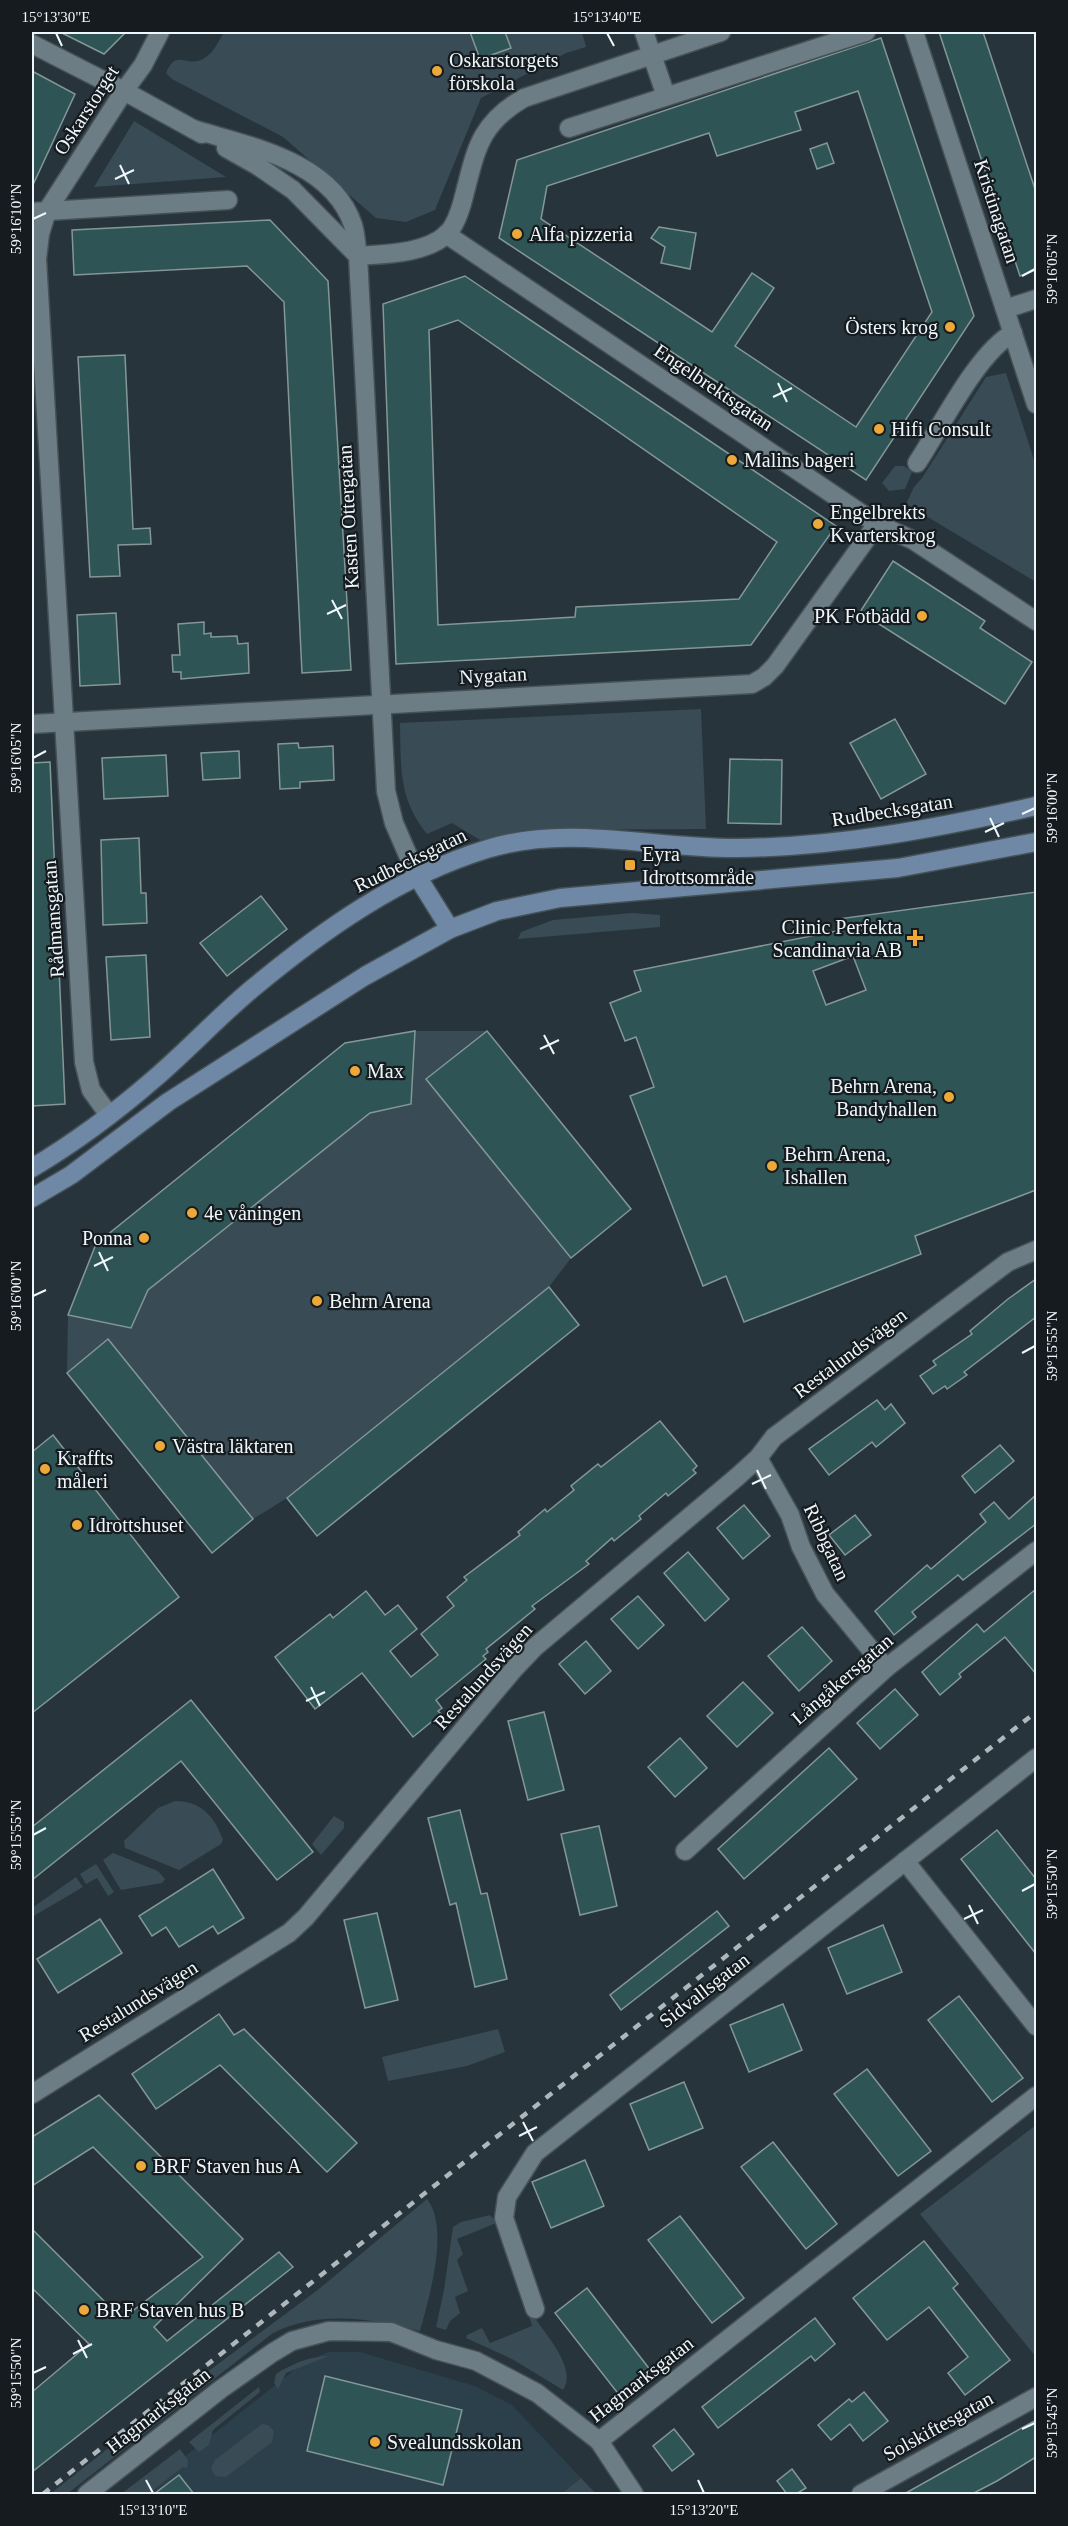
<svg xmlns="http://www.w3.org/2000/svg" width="1068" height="2526" viewBox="0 0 1068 2526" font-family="Georgia,serif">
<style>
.built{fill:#2b404a}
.green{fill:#394b55}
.building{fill:#2f5455;stroke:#849797;stroke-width:1.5;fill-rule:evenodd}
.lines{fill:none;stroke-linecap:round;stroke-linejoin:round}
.minor-casing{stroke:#455156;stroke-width:21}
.tertiary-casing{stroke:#455156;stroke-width:21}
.secondary-casing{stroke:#455156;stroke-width:21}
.minor{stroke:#6d7d85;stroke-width:18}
.tertiary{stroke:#6d7d85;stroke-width:18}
.secondary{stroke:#6e88a6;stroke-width:18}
.rail{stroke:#adb7bc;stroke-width:4.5;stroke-dasharray:8 8;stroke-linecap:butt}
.ticks{fill:none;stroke:#eef7fb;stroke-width:2}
.poi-dot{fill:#eca93a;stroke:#151b1e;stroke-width:2}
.labels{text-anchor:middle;stroke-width:4.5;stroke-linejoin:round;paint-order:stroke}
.poi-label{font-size:20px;fill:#eef7fb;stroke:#151b1e;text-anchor:start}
.street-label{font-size:20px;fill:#eef7fb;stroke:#151b1e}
.neatline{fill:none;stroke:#eef7fb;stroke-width:2}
.ticks-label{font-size:15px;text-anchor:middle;fill:#eef7fb}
</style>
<rect width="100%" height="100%" fill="#27343b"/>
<!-- built -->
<path class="built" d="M328 2352H360L475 2386 512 2405 581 2478 561 2494H138L303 2363Z"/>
<!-- green -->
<g class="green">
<path d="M224 32H582L586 47 566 53 481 98 435 210 406 222 376 218 283 137 172 79 166 73C177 48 185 68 203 59 214 53 218 42 224 32Z"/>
<path d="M134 121 226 177 94 187Z"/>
<path d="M1006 373 1036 466V582L906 504 914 487 922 478 986 377Z"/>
<path d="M895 466H904L912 472 905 489 889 491 882 483Z"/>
<path d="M701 709 706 829 524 830 480 840 452 823 427 834C398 798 401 767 400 723Z"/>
<path d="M632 913 660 915V927L518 939 521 932 553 920Z"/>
<path d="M415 1031H487L631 1209 571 1258 549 1287 579 1325 317 1535 287 1498 253 1519 212 1553 67 1373 68 1315 96 1244 345 1043Z"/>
<path d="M175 1801C201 1801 214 1816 223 1840L221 1844 179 1870 125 1848 124 1841 158 1808Z"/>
<path d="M334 1816 344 1822V1828L321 1855 312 1844Z"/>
<path d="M113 1853 158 1871 165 1879 162 1883 121 1890 103 1860Z"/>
<path d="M96 1864 114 1892 108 1896 97 1878 86 1884 80 1874Z"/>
<path d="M76 1877 83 1887 32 1917V1908Z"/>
<path d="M498 2029 505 2052 467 2066 388 2081 382 2057Z"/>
<path d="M1036 2125V2357L920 2214Z"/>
<path d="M427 2199C450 2228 429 2298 420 2331 373 2318 318 2310 273 2333L67 2494H50L175 2396 319 2289Z"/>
<path d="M490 2215 496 2222 494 2224 457 2239 463 2254 457 2260 468 2291 455 2297 460 2313 450 2321 446 2330 436 2327 444 2290 453 2227 461 2222Z"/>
<path d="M533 2315C544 2333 578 2368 563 2390L512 2359 466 2338 467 2335 482 2328 490 2343 532 2326 529 2316Z"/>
<path d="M329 2356 286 2373 278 2389 274 2383 276 2374C292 2364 310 2356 329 2356Z"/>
<path d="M259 2387 260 2392 213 2430 209 2445 199 2452 189 2442Z"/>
<path d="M262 2424 268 2425 274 2431 272 2442 226 2477 215 2476 211 2468 215 2460Z"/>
<path d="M180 2449 188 2460 187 2468 183 2467 148 2494H121Z"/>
<path d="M581 2478 596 2494H561Z"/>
</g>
<!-- building -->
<g class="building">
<path d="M60 32H126L104 54Z"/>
<path d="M470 32H505L511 48 480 59Z"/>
<path d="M939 32H983L1036 192V270L1020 276Z"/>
<path d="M881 38 974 316 866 480 499 238 517 160ZM858 91 932 312 856 427 735 346 774 288 752 273 712 332 541 219 547 186 709 133 717 156 801 130 795 112Z"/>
<path d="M32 71 75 94 32 187Z"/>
<path d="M827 143 834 163 817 169 810 149Z"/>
<path d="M270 220 328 281 351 670 302 673 284 302 247 266 74 275 72 230Z"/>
<path d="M659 227 696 233 690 269 661 263 665 247 651 238Z"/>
<path d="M465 276 836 526 751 645 396 664 383 304ZM458 320 777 542 739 599 576 607 575 617 438 625 429 330Z"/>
<path d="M125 355 133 529 150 528 151 544 118 545 120 576 90 577 78 357Z"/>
<path d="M893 561 985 621 980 628 1032 662 1005 704 860 612Z"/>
<path d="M116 613 120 684 80 686 77 615Z"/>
<path d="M204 622V634L211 633V637L237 636 238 644 248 643 249 673 181 679V672H173L172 655H180L178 624Z"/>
<path d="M895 719 926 774 881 799 850 743Z"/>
<path d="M298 743 299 748 333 746 334 780 300 782V788L280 789 278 744Z"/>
<path d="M239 751 240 778 203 780 201 753Z"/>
<path d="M166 755 168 796 104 799 102 758Z"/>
<path d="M730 759 782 760 781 824 728 823Z"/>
<path d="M50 762 65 1104 32 1106V763Z"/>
<path d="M139 838 141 893H146L147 923 103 925 101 840Z"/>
<path d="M1036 892V1190L915 1236 921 1254 744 1322 726 1276 703 1286 630 1096 654 1087 636 1037 625 1041 610 1003 641 991 634 971 842 930 838 919ZM853 956 866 990 826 1005 813 971Z"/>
<path d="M261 896 287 929 227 976 200 943Z"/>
<path d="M146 955 150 1037 111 1040 106 957Z"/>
<path d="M415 1031 411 1104 370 1113 148 1290 131 1328 68 1315 96 1244 345 1043Z"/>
<path d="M487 1031 631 1209 571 1258 426 1079Z"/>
<path d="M1036 1279V1317L964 1372 967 1375 947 1389 945 1386 933 1394 920 1376 936 1365 933 1361 972 1334 970 1331 1008 1299Z"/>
<path d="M549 1287 579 1325 317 1536 287 1498Z"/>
<path d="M108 1339 253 1519 212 1553 67 1373Z"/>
<path d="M877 1400 885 1410 891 1404 905 1423 876 1447 872 1442 829 1475 809 1449Z"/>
<path d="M660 1421 697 1466 693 1470 696 1473 668 1496 666 1493 639 1516 641 1519 614 1541 612 1538 586 1561 589 1564 532 1606 535 1609 486 1649 488 1652 483 1656 486 1659 436 1700 442 1708 438 1711 441 1714 413 1737 362 1673 315 1709 275 1657 330 1614 333 1618 366 1591 385 1615 398 1605 417 1629 390 1651 411 1677 438 1655 421 1634 454 1606 447 1597 467 1580 464 1577 520 1535 518 1532 545 1509 547 1512 574 1490 571 1486 598 1464 601 1467Z"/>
<path d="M53 1435 179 1597 32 1713V1452Z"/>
<path d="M1000 1445 1014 1461 975 1493 962 1476Z"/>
<path d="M1036 1495V1524L963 1580 958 1575 912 1612 916 1617 894 1635 875 1611 927 1565 931 1569 986 1522 980 1514 994 1502 1009 1519Z"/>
<path d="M744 1505 770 1536 743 1559 717 1528Z"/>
<path d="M855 1515 871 1535 845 1555 829 1535Z"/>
<path d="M688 1552 729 1599 705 1621 664 1573Z"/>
<path d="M1036 1589V1674L1005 1637 959 1674 961 1677 940 1695 922 1672 977 1624 984 1632Z"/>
<path d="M638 1596 664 1625 638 1649 611 1619Z"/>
<path d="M802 1627 832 1661 799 1691 768 1656Z"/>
<path d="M586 1641 611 1671 585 1694 559 1664Z"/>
<path d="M743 1682 773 1713 737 1747 707 1716Z"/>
<path d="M895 1689 918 1715 880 1749 857 1723Z"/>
<path d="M191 1700 313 1852 277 1880 181 1761 32 1880V1827Z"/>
<path d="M544 1712 564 1790 528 1800 508 1721Z"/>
<path d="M680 1738 707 1768 675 1797 648 1767Z"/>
<path d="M829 1748 857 1779 744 1879 718 1849Z"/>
<path d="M460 1810 481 1894 487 1893 507 1979 475 1987 456 1903 450 1905 428 1818Z"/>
<path d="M599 1826 617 1906 580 1915 561 1834Z"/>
<path d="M997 1830 1036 1879V1954L961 1859Z"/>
<path d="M213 1869 244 1918 218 1934 213 1926 179 1947 166 1927 152 1936 139 1916Z"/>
<path d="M717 1911 729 1926 621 2010 610 1995Z"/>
<path d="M377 1913 398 2000 365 2008 344 1920Z"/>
<path d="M100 1919 122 1953 58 1993 37 1959Z"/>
<path d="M883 1925 902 1972 847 1994 828 1948Z"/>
<path d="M959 1996 1023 2078 992 2102 928 2020Z"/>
<path d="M783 2004 802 2050 749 2072 730 2025Z"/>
<path d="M219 2014 234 2035 244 2029 357 2143 327 2172 220 2065 156 2109 132 2074Z"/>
<path d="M867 2069 931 2151 898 2176 834 2094Z"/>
<path d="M684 2082 703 2128 649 2150 630 2104Z"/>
<path d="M99 2095 243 2239 154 2327 167 2341 279 2252 293 2267 32 2472V2392L89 2344 32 2288V2229L122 2319 203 2257 93 2147 32 2186V2137Z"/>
<path d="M773 2142 837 2224 806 2249 741 2167Z"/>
<path d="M585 2160 604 2206 551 2228 532 2182Z"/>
<path d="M680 2216 744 2298 712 2323 648 2240Z"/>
<path d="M924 2241 958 2284 953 2288 1010 2360 965 2395 948 2373 968 2357 929 2307 887 2340 853 2298Z"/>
<path d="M587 2288 651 2371 620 2396 555 2313Z"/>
<path d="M815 2318 835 2344 815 2361 811 2356 718 2428 702 2407Z"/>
<path d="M325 2376 462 2410 443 2485 307 2451Z"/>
<path d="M864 2392 888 2421 863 2441 850 2424 831 2440 818 2425 849 2399 852 2402Z"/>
<path d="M1036 2420V2457L997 2481 972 2494H904Z"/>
<path d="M674 2429 694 2454 672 2471 653 2446Z"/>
<path d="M792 2469 806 2488 796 2494H787L777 2481Z"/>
<path d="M179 2475 194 2494H154Z"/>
</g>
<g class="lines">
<defs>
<g id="minor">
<path d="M644 32 666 96"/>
<path d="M914 32 1036 404"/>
<path d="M569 128 866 32"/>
<path d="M32 212 228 200"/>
<path d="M446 234 877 524 913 540 1036 621"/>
<path d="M1005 309 1036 299"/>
<path d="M917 463C941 427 977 353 1013 333"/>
<path d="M32 724 752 684 764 677 775 666 877 524"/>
<path d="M109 1115 91 1090 84 1062 37 259 40 234 47 211 124 91 143 65 160 32"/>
<path d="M758 1458 790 1515 801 1547 825 1594 886 1668"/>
<path d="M685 1851 886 1668 1036 1551"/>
<path d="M905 1861 1036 2026"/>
<path d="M32 2094 289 1933 306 1917 514 1669 535 1647 737 1477 758 1458 774 1437 1008 1262 1036 1250"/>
<path d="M535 2309 504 2218 507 2197 535 2153 1036 1758"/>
<path d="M599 2441 634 2494"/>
<path d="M861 2494 1036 2397"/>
</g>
<g id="tertiary">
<path d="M32 44 124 91 202 134"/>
<path d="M193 129C248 146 332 161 353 225 356 234 356 246 358 256L386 791 394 823 417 876"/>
<path d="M226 148 258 166 293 190 358 256"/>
<path d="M358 256C385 254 425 254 447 234 456 225 461 208 464 196 476 150 479 124 524 98L721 32"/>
<path d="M87 2494 221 2389 272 2353 292 2341 329 2331 391 2332 436 2350 476 2361 537 2393 599 2441 1036 2096"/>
</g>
<g id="secondary">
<path d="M417 876 450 929"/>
<path d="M32 1168C74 1143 116 1112 154 1079 188 1050 218 1017 253 988 323 930 399 876 487 849 568 824 655 849 738 848 839 847 938 828 1036 806"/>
<path d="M32 1198 71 1175 168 1102 365 976 450 929 497 911 560 898 898 868 1036 842"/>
</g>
</defs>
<!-- minor casing -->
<use href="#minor" class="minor-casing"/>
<!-- tertiary casing -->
<use href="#tertiary" class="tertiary-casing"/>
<!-- secondary casing -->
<use href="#secondary" class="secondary-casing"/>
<!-- minor -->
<use href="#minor" class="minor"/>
<!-- tertiary -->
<use href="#tertiary" class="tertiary"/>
<!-- secondary -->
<use href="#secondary" class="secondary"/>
<!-- rail -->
<path class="rail" d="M43 2494 1036 1712"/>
</g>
<!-- ticks -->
<path class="ticks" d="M56 33 62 46M607 33 614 46M120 165 129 184M115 179 134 170M33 219 46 213M1022 276 1035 269M778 383 787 402M773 397 792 388M332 600 342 619M327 614 346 605M33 758 46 751M1022 814 1035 808M990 818 999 837M985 832 1004 823M544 1035 554 1054M540 1049 559 1040M99 1252 108 1271M94 1266 113 1257M33 1296 46 1290M1022 1353 1035 1346M757 1470 766 1489M752 1484 771 1475M311 1687 320 1706M306 1701 325 1692M33 1835 46 1828M1022 1891 1035 1884M969 1905 978 1924M964 1919 983 1910M523 2122 533 2141M519 2136 537 2127M78 2340 87 2358M73 2354 92 2344M33 2373 46 2367M1022 2429 1035 2423M146 2480 153 2493M698 2480 704 2493"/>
<!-- markers -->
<g class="poi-dot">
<circle cx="437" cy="71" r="6"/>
<circle cx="517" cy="234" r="6"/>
<circle cx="950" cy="327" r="6"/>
<circle cx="879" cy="429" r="6"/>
<circle cx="732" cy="460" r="6"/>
<circle cx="818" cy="524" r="6"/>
<circle cx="922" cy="616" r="6"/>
<rect x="624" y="859" width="12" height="12" rx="3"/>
<path d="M912 929h6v6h6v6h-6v6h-6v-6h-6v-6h6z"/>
<circle cx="355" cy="1071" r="6"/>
<circle cx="949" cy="1097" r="6"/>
<circle cx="772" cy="1166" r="6"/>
<circle cx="192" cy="1213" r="6"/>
<circle cx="144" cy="1238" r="6"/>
<circle cx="317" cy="1301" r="6"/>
<circle cx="160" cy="1446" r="6"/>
<circle cx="45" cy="1469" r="6"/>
<circle cx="77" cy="1525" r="6"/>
<circle cx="141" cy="2166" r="6"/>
<circle cx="84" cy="2310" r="6"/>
<circle cx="375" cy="2442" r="6"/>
</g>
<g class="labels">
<!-- poi labels -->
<g class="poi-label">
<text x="449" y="67">Oskarstorgets<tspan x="449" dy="23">förskola</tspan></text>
<text x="529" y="241">Alfa pizzeria</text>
<text x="938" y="334" text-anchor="end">Östers krog</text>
<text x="891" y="436">Hifi Consult</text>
<text x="744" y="467">Malins bageri</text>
<text x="830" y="519">Engelbrekts<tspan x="830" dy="23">Kvarterskrog</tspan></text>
<text x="910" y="623" text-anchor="end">PK Fotbädd</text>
<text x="642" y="861">Eyra<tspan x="642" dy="23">Idrottsområde</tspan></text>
<text x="902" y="934" text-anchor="end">Clinic Perfekta<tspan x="902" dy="23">Scandinavia AB</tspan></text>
<text x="367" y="1078">Max</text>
<text x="937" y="1093" text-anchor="end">Behrn Arena,<tspan x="937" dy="23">Bandyhallen</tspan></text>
<text x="784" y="1161">Behrn Arena,<tspan x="784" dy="23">Ishallen</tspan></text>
<text x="204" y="1220">4e våningen</text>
<text x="132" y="1245" text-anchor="end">Ponna</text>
<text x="329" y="1308">Behrn Arena</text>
<text x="172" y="1453">Västra läktaren</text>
<text x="57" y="1465">Kraffts<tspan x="57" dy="23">måleri</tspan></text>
<text x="89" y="1532">Idrottshuset</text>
<text x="153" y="2173">BRF Staven hus A</text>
<text x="96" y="2317">BRF Staven hus B</text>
<text x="387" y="2449">Svealundsskolan</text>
</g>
<!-- street labels -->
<g class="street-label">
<text transform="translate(86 110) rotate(-57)" y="7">Oskarstorget</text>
<text transform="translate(997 211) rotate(72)" y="7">Kristinagatan</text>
<text transform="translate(714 387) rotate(34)" y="7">Engelbrektsgatan</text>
<text transform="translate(348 517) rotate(-93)" y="7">Kasten Ottergatan</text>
<text transform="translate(493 675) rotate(-3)" y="7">Nygatan</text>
<text transform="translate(892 810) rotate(-9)" y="7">Rudbecksgatan</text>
<text transform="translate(410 860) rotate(-26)" y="7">Rudbecksgatan</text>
<text transform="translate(53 919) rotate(-94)" y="7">Rådmansgatan</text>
<text transform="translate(850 1353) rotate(-37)" y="7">Restalundsvägen</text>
<text transform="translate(827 1542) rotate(65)" y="7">Ribbgatan</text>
<text transform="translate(483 1676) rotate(-48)" y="7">Restalundsvägen</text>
<text transform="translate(842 1679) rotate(-41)" y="7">Långåkersgatan</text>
<text transform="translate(704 1990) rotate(-38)" y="7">Sidvallsgatan</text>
<text transform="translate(138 2001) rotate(-32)" y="7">Restalundsvägen</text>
<text transform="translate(641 2379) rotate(-38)" y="7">Hagmarksgatan</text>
<text transform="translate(158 2410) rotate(-38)" y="7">Hagmarksgatan</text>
<text transform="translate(938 2426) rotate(-29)" y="7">Solskiftesgatan</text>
</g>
</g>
<!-- border -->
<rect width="1068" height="2526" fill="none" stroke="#151b1e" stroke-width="66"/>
<rect x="33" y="33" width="1002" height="2460" class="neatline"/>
<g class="ticks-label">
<text x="56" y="22">15°13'30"E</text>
<text x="607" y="22">15°13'40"E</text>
<text transform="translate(16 219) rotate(-90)" y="5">59°16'10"N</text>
<text transform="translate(1052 269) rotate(-90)" y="5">59°16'05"N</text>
<text transform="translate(16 758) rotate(-90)" y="5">59°16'05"N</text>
<text transform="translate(1052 808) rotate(-90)" y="5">59°16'00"N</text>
<text transform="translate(16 1296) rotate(-90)" y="5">59°16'00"N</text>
<text transform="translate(1052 1346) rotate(-90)" y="5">59°15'55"N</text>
<text transform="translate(16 1835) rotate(-90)" y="5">59°15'55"N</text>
<text transform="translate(1052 1884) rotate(-90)" y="5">59°15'50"N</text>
<text transform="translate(16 2373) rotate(-90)" y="5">59°15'50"N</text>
<text transform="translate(1052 2423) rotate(-90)" y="5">59°15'45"N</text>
<text x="153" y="2515">15°13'10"E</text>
<text x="704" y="2515">15°13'20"E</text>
</g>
</svg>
